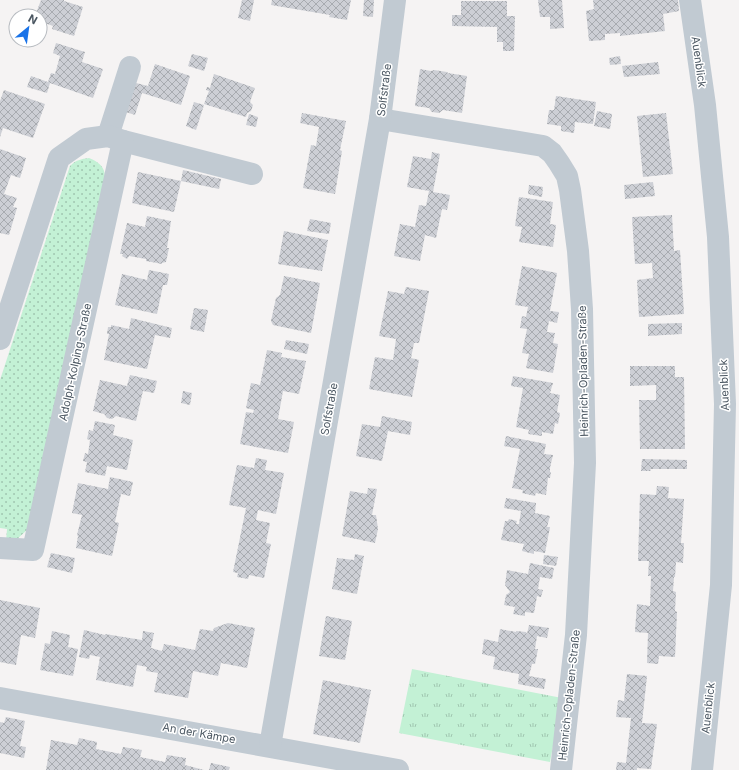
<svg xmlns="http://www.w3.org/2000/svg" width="739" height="770" viewBox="0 0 739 770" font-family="Inter,sans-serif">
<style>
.grass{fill:url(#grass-dots)}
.park{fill:url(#park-tufts)}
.building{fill:url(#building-cross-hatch)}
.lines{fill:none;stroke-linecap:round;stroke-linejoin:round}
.minor{stroke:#c1cad2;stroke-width:22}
.labels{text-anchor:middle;stroke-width:3;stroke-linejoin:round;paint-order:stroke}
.street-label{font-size:11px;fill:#4a5661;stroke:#fff}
</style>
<defs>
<pattern id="grass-dots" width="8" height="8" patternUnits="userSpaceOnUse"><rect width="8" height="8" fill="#c3f1d5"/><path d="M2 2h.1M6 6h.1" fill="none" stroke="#a0c6b0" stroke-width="1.8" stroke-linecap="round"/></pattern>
<pattern id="park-tufts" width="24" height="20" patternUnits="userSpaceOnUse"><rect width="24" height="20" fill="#c3f1d5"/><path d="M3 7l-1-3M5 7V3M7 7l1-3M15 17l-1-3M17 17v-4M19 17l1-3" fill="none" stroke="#a0c6b0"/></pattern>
<pattern id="building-cross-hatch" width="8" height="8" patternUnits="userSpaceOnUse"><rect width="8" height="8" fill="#cdcfd5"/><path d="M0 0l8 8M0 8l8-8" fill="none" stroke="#a8abb0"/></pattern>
</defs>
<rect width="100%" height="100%" fill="#f5f3f3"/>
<!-- grass -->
<path class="grass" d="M89 158C99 162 105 167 105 177L28 529 15 541 6 542 7 529 0 528V380L70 166C76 160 81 159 89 158Z"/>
<!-- park -->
<path class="park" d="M412 669 562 698 550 762 399 733Z"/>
<!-- building -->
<g class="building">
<path d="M41 0H64V1L83 7 74 36 52 29 53 26 42 22 40 26V16H35Z"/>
<path d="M242 0H254L250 21 238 18Z"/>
<path d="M272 0H351L347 20 329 17 330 15 271 5Z"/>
<path d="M364 0H374L373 17 363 16Z"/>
<path d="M538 0H562L564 28 550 29V17H540Z"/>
<path d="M593 0H678L679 11 663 14 665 31 620 36V33L605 34V40L589 41 586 11 594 9Z"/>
<path d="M461 1H507V16H515L514 51H503V42H497V27L452 26V15H461Z"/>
<path d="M56 43 85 52 82 62 103 69 93 98 50 83 47 93 27 87 31 76 48 82 51 73 55 74 60 56 53 53Z"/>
<path d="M192 54 208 58 204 71 188 66Z"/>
<path d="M620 56 621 64 610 65 609 58Z"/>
<path d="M658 62 660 74 624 77 622 66Z"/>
<path d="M155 64 190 76 181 105 142 93 135 115 123 111 132 82 148 86Z"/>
<path d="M420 69 431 71 434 70 447 72 448 73 467 76 462 113 443 110 439 113 432 112 429 108 415 106Z"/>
<path d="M214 74 255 88 250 102 253 105 251 111 247 113 246 117 204 104 209 91 206 90 207 87 210 88Z"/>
<path d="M4 90 45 104 33 138 3 128 0 137V101Z"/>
<path d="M556 96 596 102 593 124 575 122 574 133 561 131V126L547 124 549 110H554Z"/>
<path d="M194 102 204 105 196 130 186 126Z"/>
<path d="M597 111 612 114 610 129 594 126Z"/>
<path d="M302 113 346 121 340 150 342 151 335 194 303 188 311 145 316 146 319 127 300 123Z"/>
<path d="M666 113 673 174 643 177 637 116Z"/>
<path d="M249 114 258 117 256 127 246 125Z"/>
<path d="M0 149 26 158 20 178 11 175 4 194 17 198 13 207 17 208 9 235 0 233Z"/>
<path d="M432 152 440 154 433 192 450 195 447 210 442 209 436 238 425 235 420 261 394 256 400 224 415 227 419 205 426 206 429 191 407 187 413 156 431 159Z"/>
<path d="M183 170 221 179 219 189 181 181 174 212 132 203 138 172 181 181Z"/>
<path d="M653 182 655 196 625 199 624 185Z"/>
<path d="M529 185 543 187 542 197 528 194Z"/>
<path d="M519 197 553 202 550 224 556 225 553 247 519 242 522 227 515 226Z"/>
<path d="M672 215 674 251 680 250 684 314 639 317 637 280 653 278 652 263 635 264 632 217Z"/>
<path d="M147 216 171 221 167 248H169L166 262 162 263V264L146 261V259L129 256 127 259 122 256 123 254H120L127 223 145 227Z"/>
<path d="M310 219 331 223 329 234 307 231Z"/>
<path d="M284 231 328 240 322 271 278 264Z"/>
<path d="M522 266 557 273 550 311 559 312 557 323 549 321 547 332 555 333 553 343 558 344 553 373 526 368 529 354 522 353 527 329 520 328 522 316 526 317 528 307 515 305Z"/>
<path d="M149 270 169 274 167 285H163L157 314 115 305 122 274 147 280Z"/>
<path d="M284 276 320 283 311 333 273 325 271 321 276 298 280 295Z"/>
<path d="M406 287 429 291 419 343H414L411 358 419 360 412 397 369 389 375 357 393 360 396 339 379 336 388 291 404 294Z"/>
<path d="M194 308 208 310 204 332 190 329Z"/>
<path d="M131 318 172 328 170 338 155 335 147 369 104 360 109 334H107L108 327H111V325L129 329Z"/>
<path d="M682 323V334L648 336V324Z"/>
<path d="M286 340 309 344 307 354 284 349Z"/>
<path d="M267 350 282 353 281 357 306 361 299 394 283 391 278 419 294 422 288 453 240 444 246 412 253 413 254 410 246 408 251 383 260 385Z"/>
<path d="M630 366H675V377H684L685 449H640L639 400H656V385L630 386Z"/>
<path d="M130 375 157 381 154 393 143 391 136 421 116 416 112 419 107 418 104 414 93 411 100 380 127 386Z"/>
<path d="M513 376 553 383 550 393 560 395 557 412 560 413 558 424 555 423 553 434 542 432V436L528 434 529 430 516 427 523 388 511 386Z"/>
<path d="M183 391 192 393 190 405 181 403Z"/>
<path d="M382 416 412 422 410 435 388 431 382 461 356 456 362 424 380 427Z"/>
<path d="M95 421 115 425 113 435 133 440 127 470 107 466 105 476 85 472 87 462 83 461 85 453 88 454 90 440 87 439 89 430 93 431Z"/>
<path d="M506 436 546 444 544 454 553 455 550 468V472H551L550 478H548L546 495 536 493 535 496 522 493 523 490 512 488 520 449 504 446Z"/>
<path d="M256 458 267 460 265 470 284 473 276 514 258 510 256 520 270 523 266 543 271 544 264 578 249 575 248 579 237 577 238 573 233 572 246 508 229 505 237 465 254 468Z"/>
<path d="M642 459 687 460V469H650L651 471H641Z"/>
<path d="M110 477 133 482 130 496 121 494 115 522 119 523 112 556 76 548 78 536 77 535 82 515 72 513 78 483 108 489Z"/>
<path d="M657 486 669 487 668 498 684 499 681 543H684L683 563 676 562 675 577H674L673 591 676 592 675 611 677 612 675 657 659 656 658 664 647 663 648 633 635 632V631L637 604 650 606 651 576H648L649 561H638L640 494 656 495Z"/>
<path d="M368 488 377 489 372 515H376L378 529 375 543 342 536 350 491 367 494Z"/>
<path d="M506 498 536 503 535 513 550 516 547 527H550L545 553 534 551V554L522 551 524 544 501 540 505 521H508L509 519 517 521 516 524H519L521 511 504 508Z"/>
<path d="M51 553 75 558 72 573 47 567Z"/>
<path d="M355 554 364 556 357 594 332 589 337 558 354 560Z"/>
<path d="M544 555 558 557 556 566 543 564Z"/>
<path d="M530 563 554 568 552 579 540 577 538 589 543 590 541 597 537 596 534 613 525 612V616L513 614 515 607 504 605 506 595 510 592 505 585 507 570 528 574Z"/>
<path d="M0 600 40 608 35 638 21 635 16 665 0 662Z"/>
<path d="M326 616 352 621 345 660 319 656Z"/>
<path d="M228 623 255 628 247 668 221 663 218 676 193 671 188 698 154 692 158 673 146 671 147 667 137 665 133 687 96 680 100 657 90 655 89 659 79 657 84 630 105 635V634L142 640 143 631 154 633 151 648 162 651 164 644 195 650 200 629 213 631 214 628Z"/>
<path d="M529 625 549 628 547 638 537 636 535 649H538L535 664H532L529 676 546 679 544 689 518 684 519 674 493 669 495 657 482 654 484 639 498 642 500 629 516 632V631L526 632 527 634Z"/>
<path d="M52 631 70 635 68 647 78 649 73 676 40 670 45 643 50 644Z"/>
<path d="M627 674 647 676 642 723 657 724 651 769 637 768V770H616L617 762 626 763 631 718 616 717 618 700 624 701Z"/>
<path d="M323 680 371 690 360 743 313 734Z"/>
<path d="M6 717 25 721 20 746 26 747 24 758 0 753V722L4 723Z"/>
<path d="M79 738 97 742 96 749 121 754 123 747 142 750 140 757 165 762 167 755 186 758 185 765 204 770H46L51 740 77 745Z"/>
<path d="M211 763 230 767 229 770H209Z"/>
</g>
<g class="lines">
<!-- minor -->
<g class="minor">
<path d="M690 0 705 105 718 237 725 404 721 585 702 770"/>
<path d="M380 119 543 146 552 153 559 163 567 176 570 190 578 251 582 309 585 463 576 635 561 770"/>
<path d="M108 136 130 67"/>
<path d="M123 141 252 174"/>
<path d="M0 339 59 158 86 139 108 136 123 141 33 550 0 548"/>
<path d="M0 698 398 770"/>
<path d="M270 746 380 119 395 0"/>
</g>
</g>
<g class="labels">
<!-- street labels -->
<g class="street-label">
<text transform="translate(699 62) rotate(82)" y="4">Auenblick</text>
<text transform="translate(384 90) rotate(-83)" y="4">Solfstraße</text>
<text transform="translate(75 362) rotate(-78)" y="4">Adolph-Kolping-Straße</text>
<text transform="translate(583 371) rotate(-91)" y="4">Heinrich-Opladen-Straße</text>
<text transform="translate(724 385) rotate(-92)" y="4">Auenblick</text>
<text transform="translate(329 409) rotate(-80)" y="4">Solfstraße</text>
<text transform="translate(569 695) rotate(-84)" y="4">Heinrich-Opladen-Straße</text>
<text transform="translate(708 708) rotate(-84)" y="4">Auenblick</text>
<text transform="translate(199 733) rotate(10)" y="4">An der Kämpe</text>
</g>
</g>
<!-- north arrow -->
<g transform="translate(28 28) rotate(29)"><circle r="19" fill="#ffffff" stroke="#b7bbc0"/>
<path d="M0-3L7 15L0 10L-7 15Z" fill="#1a73e8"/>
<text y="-6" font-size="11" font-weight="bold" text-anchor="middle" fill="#4a5661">N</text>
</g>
</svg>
